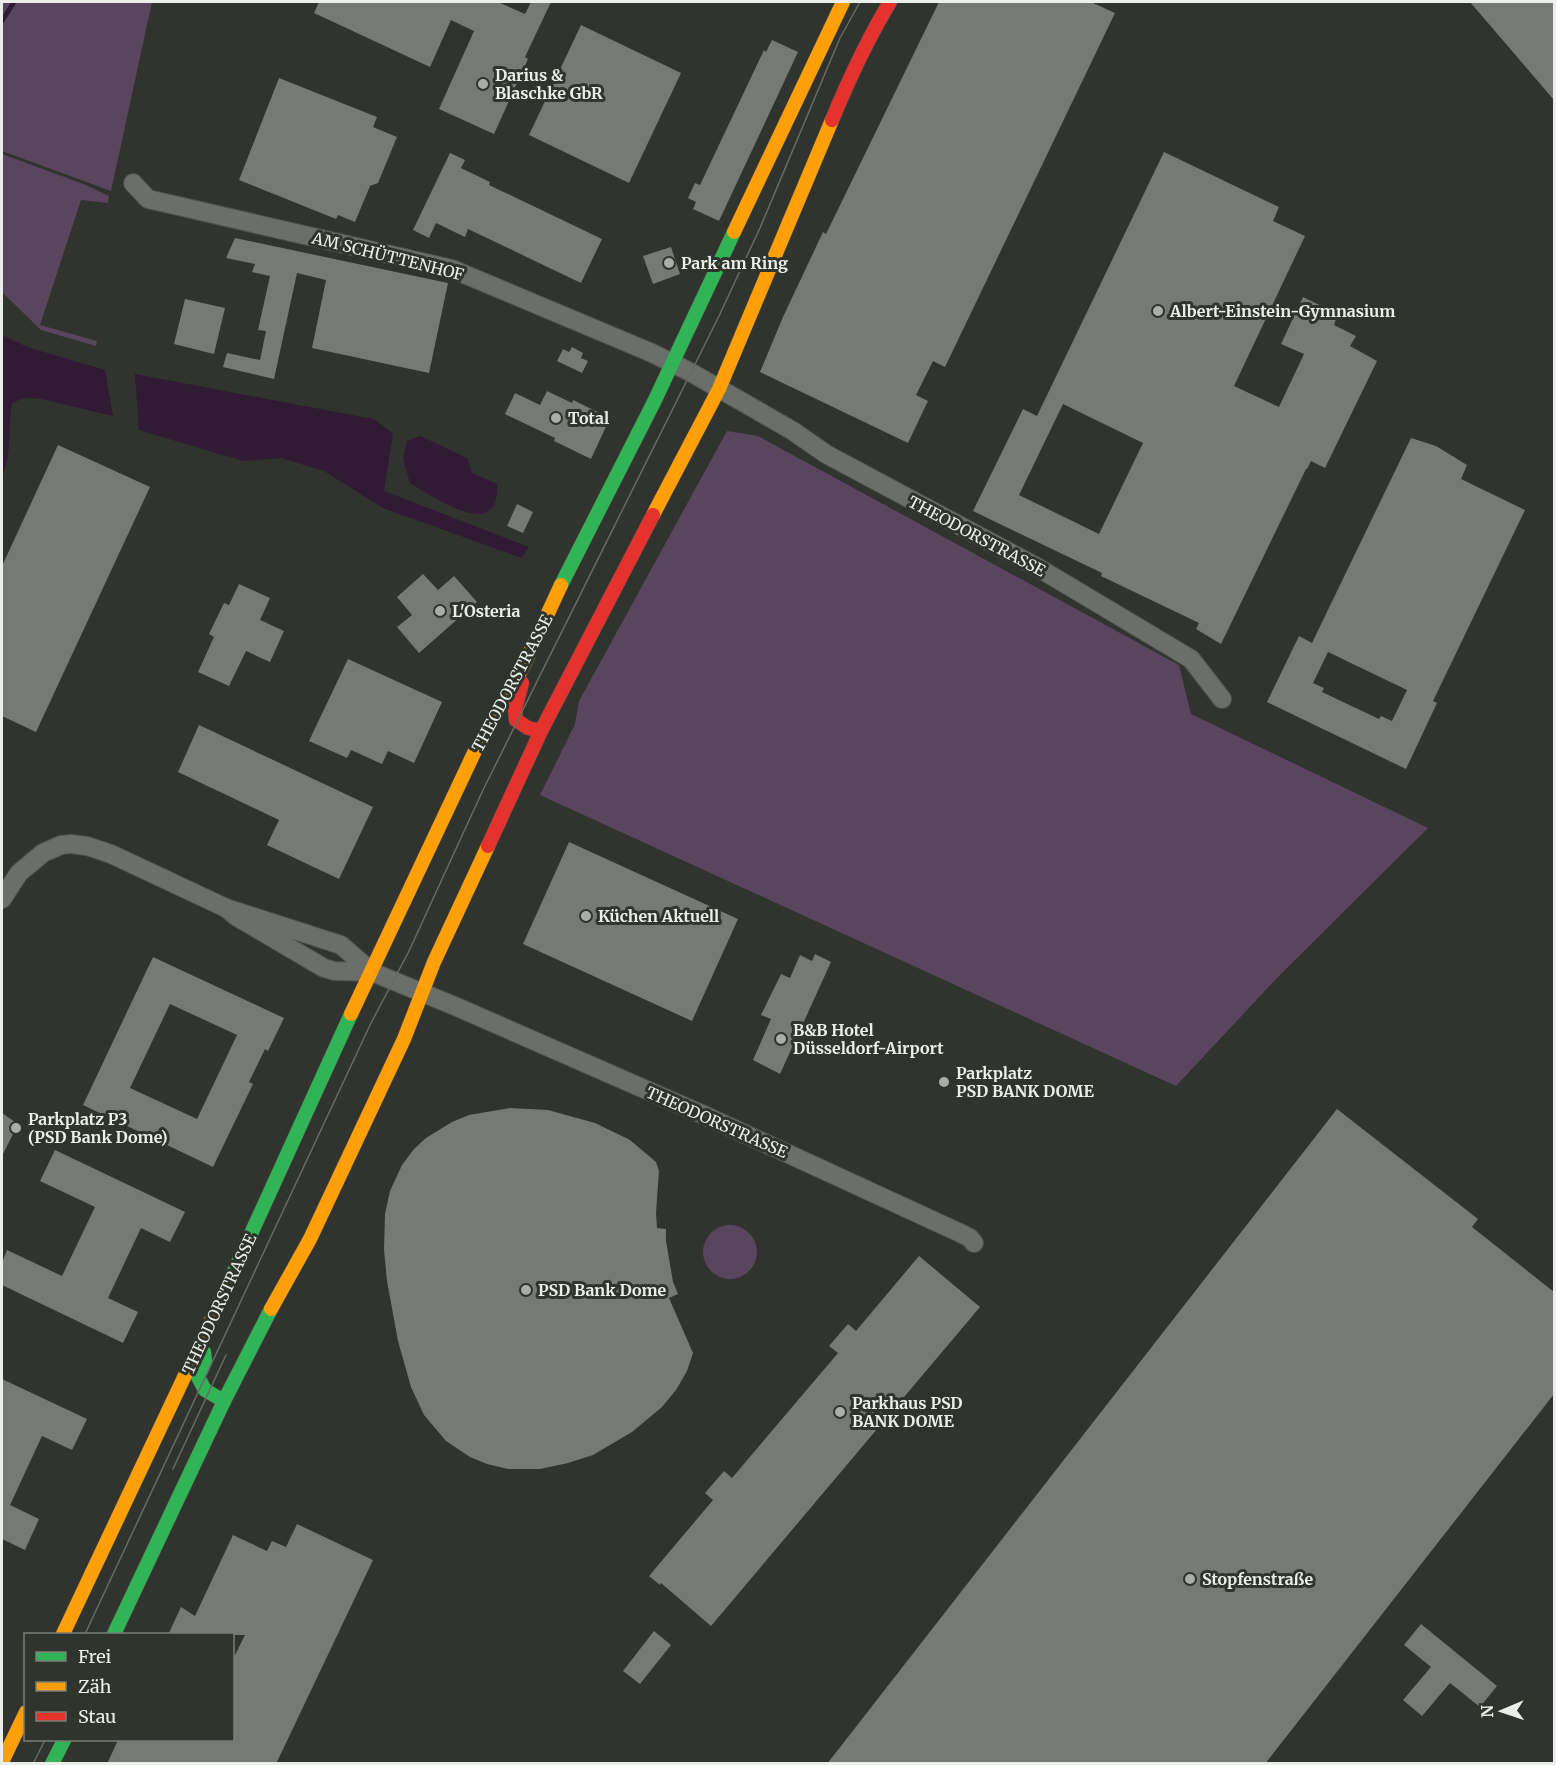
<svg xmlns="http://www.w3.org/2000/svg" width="1556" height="1765" viewBox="0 0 1556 1765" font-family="Merriweather,serif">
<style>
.green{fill:#5a455f}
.water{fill:#301a34}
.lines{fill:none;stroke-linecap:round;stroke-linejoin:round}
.stream{stroke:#301a34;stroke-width:5}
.building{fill:#777976;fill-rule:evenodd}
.street-casing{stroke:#4f514d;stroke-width:20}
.fast-casing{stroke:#4f514d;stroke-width:15}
.slow-casing{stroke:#4f514d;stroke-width:15}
.jam-casing{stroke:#4f514d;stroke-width:15}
.street{stroke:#6c6e6b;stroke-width:18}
.fast{stroke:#30b455;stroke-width:14}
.slow{stroke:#ff9f0a;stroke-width:14}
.jam{stroke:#e5322d;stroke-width:14}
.tram{stroke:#686a67;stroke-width:1.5}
.poi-dot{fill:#aaada8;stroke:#2f342d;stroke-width:2}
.labels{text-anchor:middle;stroke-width:6;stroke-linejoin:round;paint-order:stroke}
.poi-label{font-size:16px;font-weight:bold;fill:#ebeee9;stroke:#2f342d;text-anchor:start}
.street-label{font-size:16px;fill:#ebeee9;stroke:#2f342d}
</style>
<rect width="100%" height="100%" fill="#30332e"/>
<!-- green -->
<g class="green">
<path d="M2 2H152L111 191 2 151Z"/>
<path d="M2 154 86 185 109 196 108 203 81 200 40 325 97 341 96 346 41 330 2 292Z"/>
<path d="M727 431 758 436 1179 665 1191 714 1428 828 1277 978 1176 1086 540 795 575 724 579 701Z"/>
<circle cx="730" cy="1252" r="27"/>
</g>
<!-- water -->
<g class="water">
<path d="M2 335 27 347 105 370 113 416 41 399 24 398 12 403C8 428 12 453 2 477Z"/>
<path d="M135 374 373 419 393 433 384 491 529 547 522 558 383 508 324 471 281 458 243 461 139 430Z"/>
<path d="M420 436 467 458 472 473 497 484C501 544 433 497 410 483L403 459 407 441Z"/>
</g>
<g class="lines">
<!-- stream -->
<path class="stream" d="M2 21 14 2"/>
</g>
<!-- building -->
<g class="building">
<path d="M319 2H498L525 14 531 2H551L525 57 528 59 494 134 439 109 474 31 451 20 430 67 314 13Z"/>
<path d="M939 2H1091L1115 13 945 367 933 361 916 395 928 401 908 443 760 372 783 317 823 232 826 234Z"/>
<path d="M1470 2H1554V100Z"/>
<path d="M581 25 681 73 629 183 529 135Z"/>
<path d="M772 40 798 52 719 221 693 209 696 202 688 198 695 183 700 185 764 50 766 52Z"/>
<path d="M279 78 377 117 373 127 397 137 378 183 370 186 355 222 338 215 336 219 239 180Z"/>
<path d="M1164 152 1279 207 1273 221 1305 236 1234 386 1279 407 1304 354 1281 344 1303 297 1338 314 1334 325 1356 336 1350 346 1377 361 1325 468 1311 461 1307 469H1306L1221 644 1196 629 1199 623 1101 576 1102 573 973 511 1023 409 1037 416ZM1063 404 1143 443 1099 534 1019 495Z"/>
<path d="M450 153 465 160 461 168 490 182 489 185 602 239 581 283 468 229 465 237 436 223 429 238 413 230Z"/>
<path d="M235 238 448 283 429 373 312 348 326 280 297 273 274 379 223 367 227 353 260 360 266 331 258 330 270 276 252 272 255 264 226 258Z"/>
<path d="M671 247 680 274 653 284 643 256Z"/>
<path d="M185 299 225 308 214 354 174 344Z"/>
<path d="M572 347 583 353 581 358 588 361 582 373 557 361 563 349 569 352Z"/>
<path d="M547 391 572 403 573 400 610 418 591 459 554 441 555 438 505 414 515 393 540 405Z"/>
<path d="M1411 438 1436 446 1467 465 1461 479 1525 510 1433 701 1437 703 1406 769 1267 702 1299 636 1312 643ZM1328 652 1407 690 1392 721 1381 716 1379 719 1322 692 1324 688 1313 683Z"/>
<path d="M58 445 150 487 36 732 2 716V566Z"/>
<path d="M517 504 533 512 523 533 507 526Z"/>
<path d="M423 574 438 590 454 576 477 602 419 653 397 627 412 615 397 597Z"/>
<path d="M239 584 270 598 260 620 284 631 270 662 246 651 229 686 198 672 214 637 209 634 224 603 229 605Z"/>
<path d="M348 659 442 702 414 763 388 751 382 764 351 750 347 758 309 741Z"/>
<path d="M199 725 373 807 339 879 267 845 279 820 178 772Z"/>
<path d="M569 842 738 919 692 1021 523 944Z"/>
<path d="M815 954 831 962 780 1074 753 1060 771 1019 761 1015 781 974 790 978 800 955 812 961Z"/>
<path d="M153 957 284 1018 268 1051 265 1049 249 1082 253 1084 213 1167 83 1105ZM170 1004 237 1035 197 1119 130 1088Z"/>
<path d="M510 1108 548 1110 595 1123 630 1140 656 1162 659 1171 656 1213 657 1228 666 1229V1241L673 1282 678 1294 669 1298 693 1353 687 1371 676 1390 662 1407 632 1432 593 1455 568 1463 540 1469H508L487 1464 470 1457 446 1441 424 1415 411 1387 398 1341 387 1281 384 1250 385 1214 390 1191 402 1165 414 1149 426 1138 452 1122 469 1115Z"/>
<path d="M1337 1109 1478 1219 1472 1227 1554 1292V1394L1265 1764H827Z"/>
<path d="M2 1113 18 1124 2 1156Z"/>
<path d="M55 1150 185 1212 170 1242 141 1228 108 1298 138 1312 123 1343 2 1285V1263L7 1250 62 1276 95 1207 40 1181Z"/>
<path d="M919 1256 980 1307 711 1626 661 1583 660 1585 649 1576 713 1500 705 1493 724 1471 732 1478 838 1353 829 1346 848 1324 856 1331Z"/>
<path d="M2 1379 87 1419 72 1450 42 1436 10 1505 39 1519 25 1550 2 1539Z"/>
<path d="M297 1524 373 1560 276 1764H107L118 1740H232V1661L245 1635H168L181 1607 195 1616 233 1535 267 1551 272 1541 286 1547Z"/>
<path d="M1421 1624 1497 1686 1480 1707 1450 1683 1422 1716 1403 1700 1431 1667 1404 1645Z"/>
<path d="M654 1631 671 1645 640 1684 623 1671Z"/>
</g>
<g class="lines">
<defs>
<g id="street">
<path d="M133 183 148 199 452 269 652 353 692 373 793 431 826 454 1037 567 1191 659 1222 699"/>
<path d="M2 899 19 873 43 853 61 845 71 844 87 846 111 854 226 908 341 945 372 972"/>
<path d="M226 908 237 917 324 968 334 971 372 972 457 1007 706 1116 958 1232 970 1238 974 1243"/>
</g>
<g id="fast">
<path d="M561 585 654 402 734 232"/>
<path d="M229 1282 351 1014"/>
<path d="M204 1352 205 1360 198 1377 205 1390 224 1401"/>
<path d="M114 1634 224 1401 271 1309"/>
<path d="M52 1764 64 1740"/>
</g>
<g id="slow">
<path d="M734 232 843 2"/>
<path d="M653 515 719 389 832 120"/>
<path d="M351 1014 474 753 524 665 561 585"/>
<path d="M271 1309 310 1239 404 1039 434 962 488 846"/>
<path d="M63 1634 229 1282"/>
<path d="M2 1762 26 1712"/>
</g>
<g id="jam">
<path d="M832 120C849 79 867 40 890 2"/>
<path d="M522 683 515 709 516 720 528 728 541 731"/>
<path d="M488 846 541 731 653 515"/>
</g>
</defs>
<!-- street casing -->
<use href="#street" class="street-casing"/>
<!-- fast casing -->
<use href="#fast" class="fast-casing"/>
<!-- slow casing -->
<use href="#slow" class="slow-casing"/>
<!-- jam casing -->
<use href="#jam" class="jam-casing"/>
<!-- street -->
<use href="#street" class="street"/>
<!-- fast -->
<use href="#fast" class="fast"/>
<!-- slow -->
<use href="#slow" class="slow"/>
<!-- jam -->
<use href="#jam" class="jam"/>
<!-- tram -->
<g class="tram">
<path d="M173 1469 226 1355"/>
<path d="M85 1634 371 1023 409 951 483 790 719 316 760 228 840 38 860 2"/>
<path d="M33 1764 45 1740"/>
</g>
</g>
<!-- markers -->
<g class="poi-dot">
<circle cx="483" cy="84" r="6"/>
<circle cx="669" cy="263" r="6"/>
<circle cx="1158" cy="311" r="6"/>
<circle cx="556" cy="418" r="6"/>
<circle cx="440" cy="611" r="6"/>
<circle cx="586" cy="916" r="6"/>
<circle cx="781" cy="1039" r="6"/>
<circle cx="944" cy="1082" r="6"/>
<circle cx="16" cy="1128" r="6"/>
<circle cx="526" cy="1290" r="6"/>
<circle cx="840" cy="1412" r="6"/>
<circle cx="1190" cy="1579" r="6"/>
</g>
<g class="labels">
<!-- poi labels -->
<g class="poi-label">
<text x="495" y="81">Darius &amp;<tspan x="495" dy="18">Blaschke GbR</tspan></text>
<text x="681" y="269">Park am Ring</text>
<text x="1170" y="317">Albert-Einstein-Gymnasium</text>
<text x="568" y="424">Total</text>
<text x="452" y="617">L'Osteria</text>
<text x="598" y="922">Küchen Aktuell</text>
<text x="793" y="1036">B&amp;B Hotel<tspan x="793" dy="18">Düsseldorf-Airport</tspan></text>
<text x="956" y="1079">Parkplatz<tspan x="956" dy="18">PSD BANK DOME</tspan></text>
<text x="28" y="1125">Parkplatz P3<tspan x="28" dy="18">(PSD Bank Dome)</tspan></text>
<text x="538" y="1296">PSD Bank Dome</text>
<text x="852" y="1409">Parkhaus PSD<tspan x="852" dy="18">BANK DOME</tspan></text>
<text x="1202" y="1585">Stopfenstraße</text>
</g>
<!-- street labels -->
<g class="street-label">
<text transform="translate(388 256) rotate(14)" y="6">AM SCHÜTTENHOF</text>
<text transform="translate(977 536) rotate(28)" y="6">THEODORSTRASSE</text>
<text transform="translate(512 683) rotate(-62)" y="6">THEODORSTRASSE</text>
<text transform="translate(717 1122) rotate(24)" y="6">THEODORSTRASSE</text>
<text transform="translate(219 1304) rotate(-65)" y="6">THEODORSTRASSE</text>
</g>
</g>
<!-- border -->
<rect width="1556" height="1765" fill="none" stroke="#ebeee9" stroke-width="6"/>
<!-- legend -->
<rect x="24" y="1633" width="210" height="108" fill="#2f342d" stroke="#7a7e78" stroke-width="1.5"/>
<rect x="36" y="1652" width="30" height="9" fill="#30b455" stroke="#7a7e78" stroke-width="1.5"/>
<text x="78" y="1663" font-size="18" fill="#ebeee9">Frei</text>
<rect x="36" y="1682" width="30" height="9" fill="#ff9f0a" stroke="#7a7e78" stroke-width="1.5"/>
<text x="78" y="1693" font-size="18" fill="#ebeee9">Zäh</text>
<rect x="36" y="1712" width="30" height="9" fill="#e5322d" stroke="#7a7e78" stroke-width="1.5"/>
<text x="78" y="1723" font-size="18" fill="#ebeee9">Stau</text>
<!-- north arrow -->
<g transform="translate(1502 1711) rotate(268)" stroke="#2f342d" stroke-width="4.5" paint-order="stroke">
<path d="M0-4.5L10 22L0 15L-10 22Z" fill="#ebeee9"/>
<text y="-9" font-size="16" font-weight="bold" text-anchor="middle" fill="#ebeee9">N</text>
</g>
</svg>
